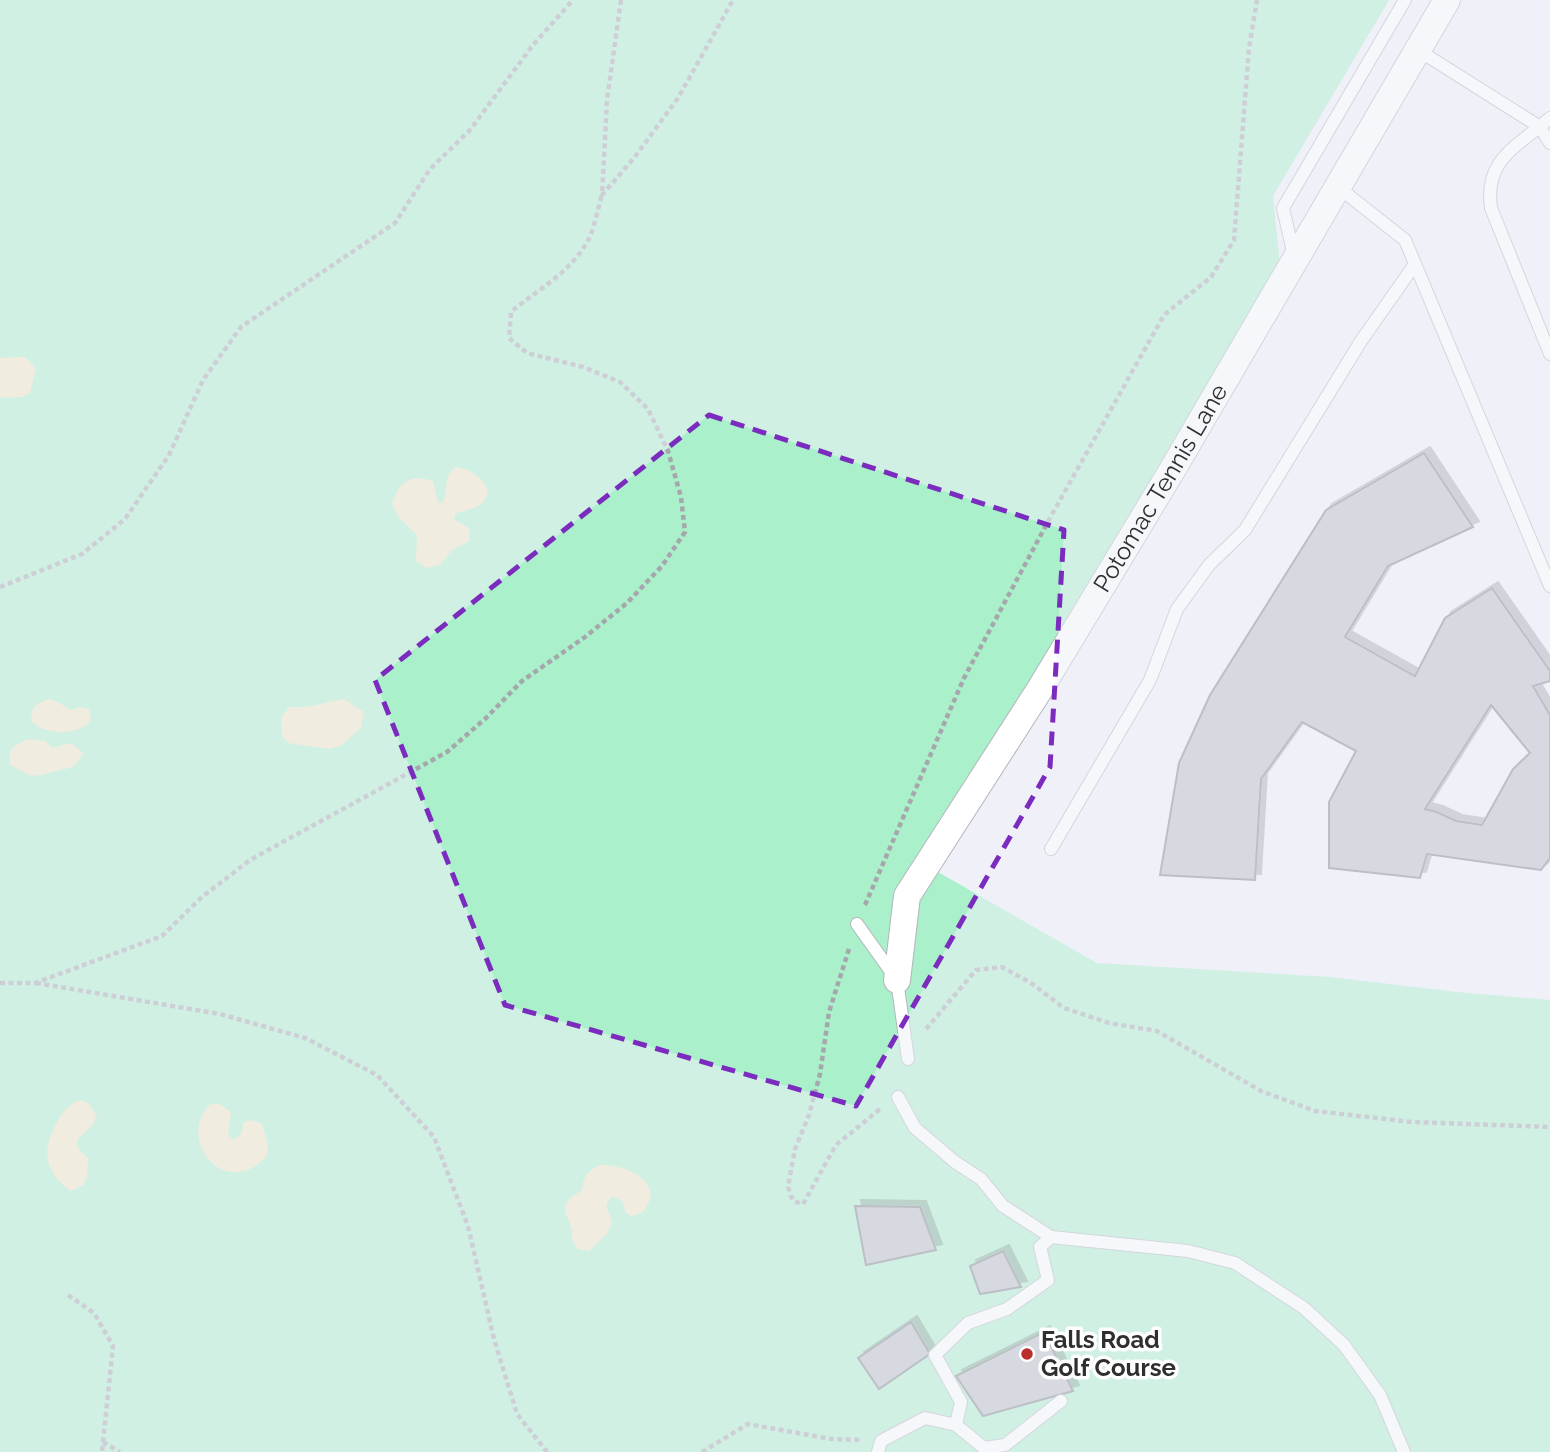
<svg xmlns="http://www.w3.org/2000/svg" width="1550" height="1452" viewBox="0 0 1550 1452" font-family="Raleway,sans-serif">
<style>
.green{fill:#aaf0cb}
.sand{fill:#f1e7c2}
.building{fill:#bbbcc4;stroke:#81838a;stroke-width:2;fill-rule:evenodd;filter:url(#shadow)}
.lines{fill:none;stroke-linecap:round;stroke-linejoin:round}
.service-casing{stroke:#b4b6bd;stroke-width:14}
.minor-casing{stroke:#b4b6bd;stroke-width:28}
.path{stroke:#a6a7ad;stroke-width:4.5;stroke-dasharray:5 3.5;stroke-linecap:butt}
.service{stroke:#fff;stroke-width:12}
.minor{stroke:#fff;stroke-width:26}
.marked{fill:none;stroke:#7b2cbf;stroke-width:5;stroke-dasharray:14 9;stroke-linejoin:round}
.poi-dot{fill:#bc2d2d;stroke:#fefefe;stroke-width:2.5}
.labels{text-anchor:middle;stroke-width:7;stroke-linejoin:round;paint-order:stroke}
.street-label{font-size:24px;fill:#2f2f32;stroke:#fefefe}
.poi-label{font-size:24px;font-weight:bold;fill:#2f2f32;stroke:#fefefe;text-anchor:start}
</style>
<defs>
<filter id="shadow"><feDropShadow dx="6" dy="-6" stdDeviation="0" flood-color="#0004"/></filter>
</defs>
<rect width="100%" height="100%" fill="#eff0f8"/>
<!-- green -->
<path class="green" d="M0 0H1389L1273 196 1284 305 938 872 1097 963 1330 977 1457 992 1550 1000V1452H0Z"/>
<!-- sand -->
<g class="sand">
<path d="M25 357 36 368 30 393 23 397 0 398V358Z"/>
<path d="M456 467C470 468 501 487 481 504 474 510 463 510 455 514L454 519 470 529 469 541 452 550 440 565 427 568 416 561 417 535 399 518 392 504C398 483 410 473 433 481L438 503 443 502C449 489 442 475 456 467Z"/>
<path d="M49 699 60 703 70 710 82 707 89 709 91 720C80 736 45 735 32 722 29 708 37 703 49 699Z"/>
<path d="M344 699 364 712 361 728 340 746 327 749 288 743 282 736 281 718 289 707H306Z"/>
<path d="M27 739 45 741 52 748 71 743 84 754 73 767 40 775 31 776 10 765 9 757 12 748Z"/>
<path d="M80 1100 88 1103 97 1116C90 1138 62 1135 88 1158L87 1177 83 1186 70 1191C47 1172 41 1155 54 1128 61 1114 66 1106 80 1100Z"/>
<path d="M218 1103 231 1112 228 1135 234 1140 241 1134 244 1122 252 1120 262 1124 268 1144 267 1156C261 1162 253 1169 244 1171 216 1178 194 1151 199 1124 200 1118 205 1110 209 1105Z"/>
<path d="M600 1165C626 1164 669 1183 642 1213L632 1216 626 1213 622 1201 612 1196 606 1205 612 1222 607 1234 589 1251 578 1249 572 1240V1229L565 1212V1205L569 1199 582 1190C583 1176 588 1171 600 1165Z"/>
</g>
<!-- building -->
<g class="building">
<path d="M1424 453 1473 527 1388 566 1345 637 1415 676 1445 618 1492 588 1550 671V681L1533 686 1550 715V858L1541 870 1427 854 1420 878 1329 868V802L1356 751 1302 722 1261 779 1255 880 1160 875 1179 763 1210 695 1326 510ZM1491 705 1530 753 1513 769 1482 825 1456 821 1437 812 1425 809Z"/>
<path d="M855 1206 920 1207 936 1250 866 1265Z"/>
<path d="M1003 1251 1021 1287 980 1294 970 1266Z"/>
<path d="M911 1322 930 1354 879 1389 858 1358Z"/>
<path d="M1044 1332 1073 1391 983 1416 956 1376Z"/>
</g>
<g class="lines">
<defs>
<g id="service">
<path d="M1418 50 1540 127 1550 143"/>
<path d="M1550 118C1517 147 1484 159 1491 208L1550 354"/>
<path d="M1338 187 1405 240 1550 586"/>
<path d="M1294 256 1283 208 1405 0"/>
<path d="M1051 849 1150 680 1177 609 1209 565 1245 530 1361 341 1415 264"/>
<path d="M857 924 897 980 908 1059"/>
<path d="M898 1097 915 1128 955 1162 981 1179 1003 1206 1051 1237"/>
<path d="M956 1425 961 1402 935 1355 968 1323 1007 1309 1048 1280 1040 1247 1051 1237 1188 1251 1235 1263 1304 1308 1344 1345 1380 1395 1404 1452"/>
<path d="M878 1452 881 1441 925 1418 956 1425 984 1448 1005 1445 1061 1401"/>
</g>
<g id="minor">
<path id="s1" d="M897 980 907 896 1040 689 1174 467 1447 0"/>
</g>
</defs>
<!-- service casing -->
<use href="#service" class="service-casing"/>
<!-- minor casing -->
<use href="#minor" class="minor-casing"/>
<!-- path -->
<g class="path">
<path d="M621 0 607 100 602 195 634 158 678 98 733 0"/>
<path d="M0 587 82 554 125 519 169 455 203 380 241 327 395 223 430 169 470 130 533 45 573 0"/>
<path d="M865 905 964 678 1050 518 1164 315 1211 277 1234 240 1249 48 1257 0"/>
<path d="M849 949 829 1012 820 1074 809 1115 795 1149 788 1187 793 1201 803 1204 836 1145 880 1109"/>
<path d="M0 983H35L162 936 202 897 250 860 447 752 486 718 522 681 585 637 627 603 662 566 685 532 681 497 668 451 648 409 620 382 583 367 527 353 509 338 511 312C537 290 570 273 587 242 595 229 597 210 602 195"/>
<path d="M36 983 220 1014 305 1038 377 1075 434 1137 468 1226 494 1339 517 1414 547 1452"/>
<path d="M926 1029 976 970 1002 967 1031 983 1064 1008 1109 1023 1157 1031 1261 1091 1315 1111 1412 1122 1550 1127"/>
<path d="M68 1295 94 1313 113 1346 102 1452"/>
<path d="M103 1442 120 1452"/>
<path d="M702 1452 748 1424 831 1439 860 1440"/>
</g>
<!-- service -->
<use href="#service" class="service"/>
<!-- minor -->
<use href="#minor" class="minor"/>
</g>
<!-- marked area -->
<path d="M0 0H1550V1452H0ZM709 415 1064 530 1050 767 856 1106 505 1005 375 680Z" fill="#eff0f8" fill-opacity=".55" fill-rule="evenodd"/>
<path class="marked" d="M709 415 1064 530 1050 767 856 1106 505 1005 375 680Z"/>
<!-- markers -->
<circle class="poi-dot" cx="1027" cy="1354" r="7"/>
<g class="labels">
<!-- street labels -->
<g class="street-label">
<text dy="8" stroke="none"><textPath href="#s1" startOffset="565">Potomac Tennis Lane</textPath></text>
</g>
<!-- poi labels -->
<g class="poi-label">
<text x="1041" y="1348">Falls Road<tspan x="1041" dy="28">Golf Course</tspan></text>
</g>
</g>
</svg>
